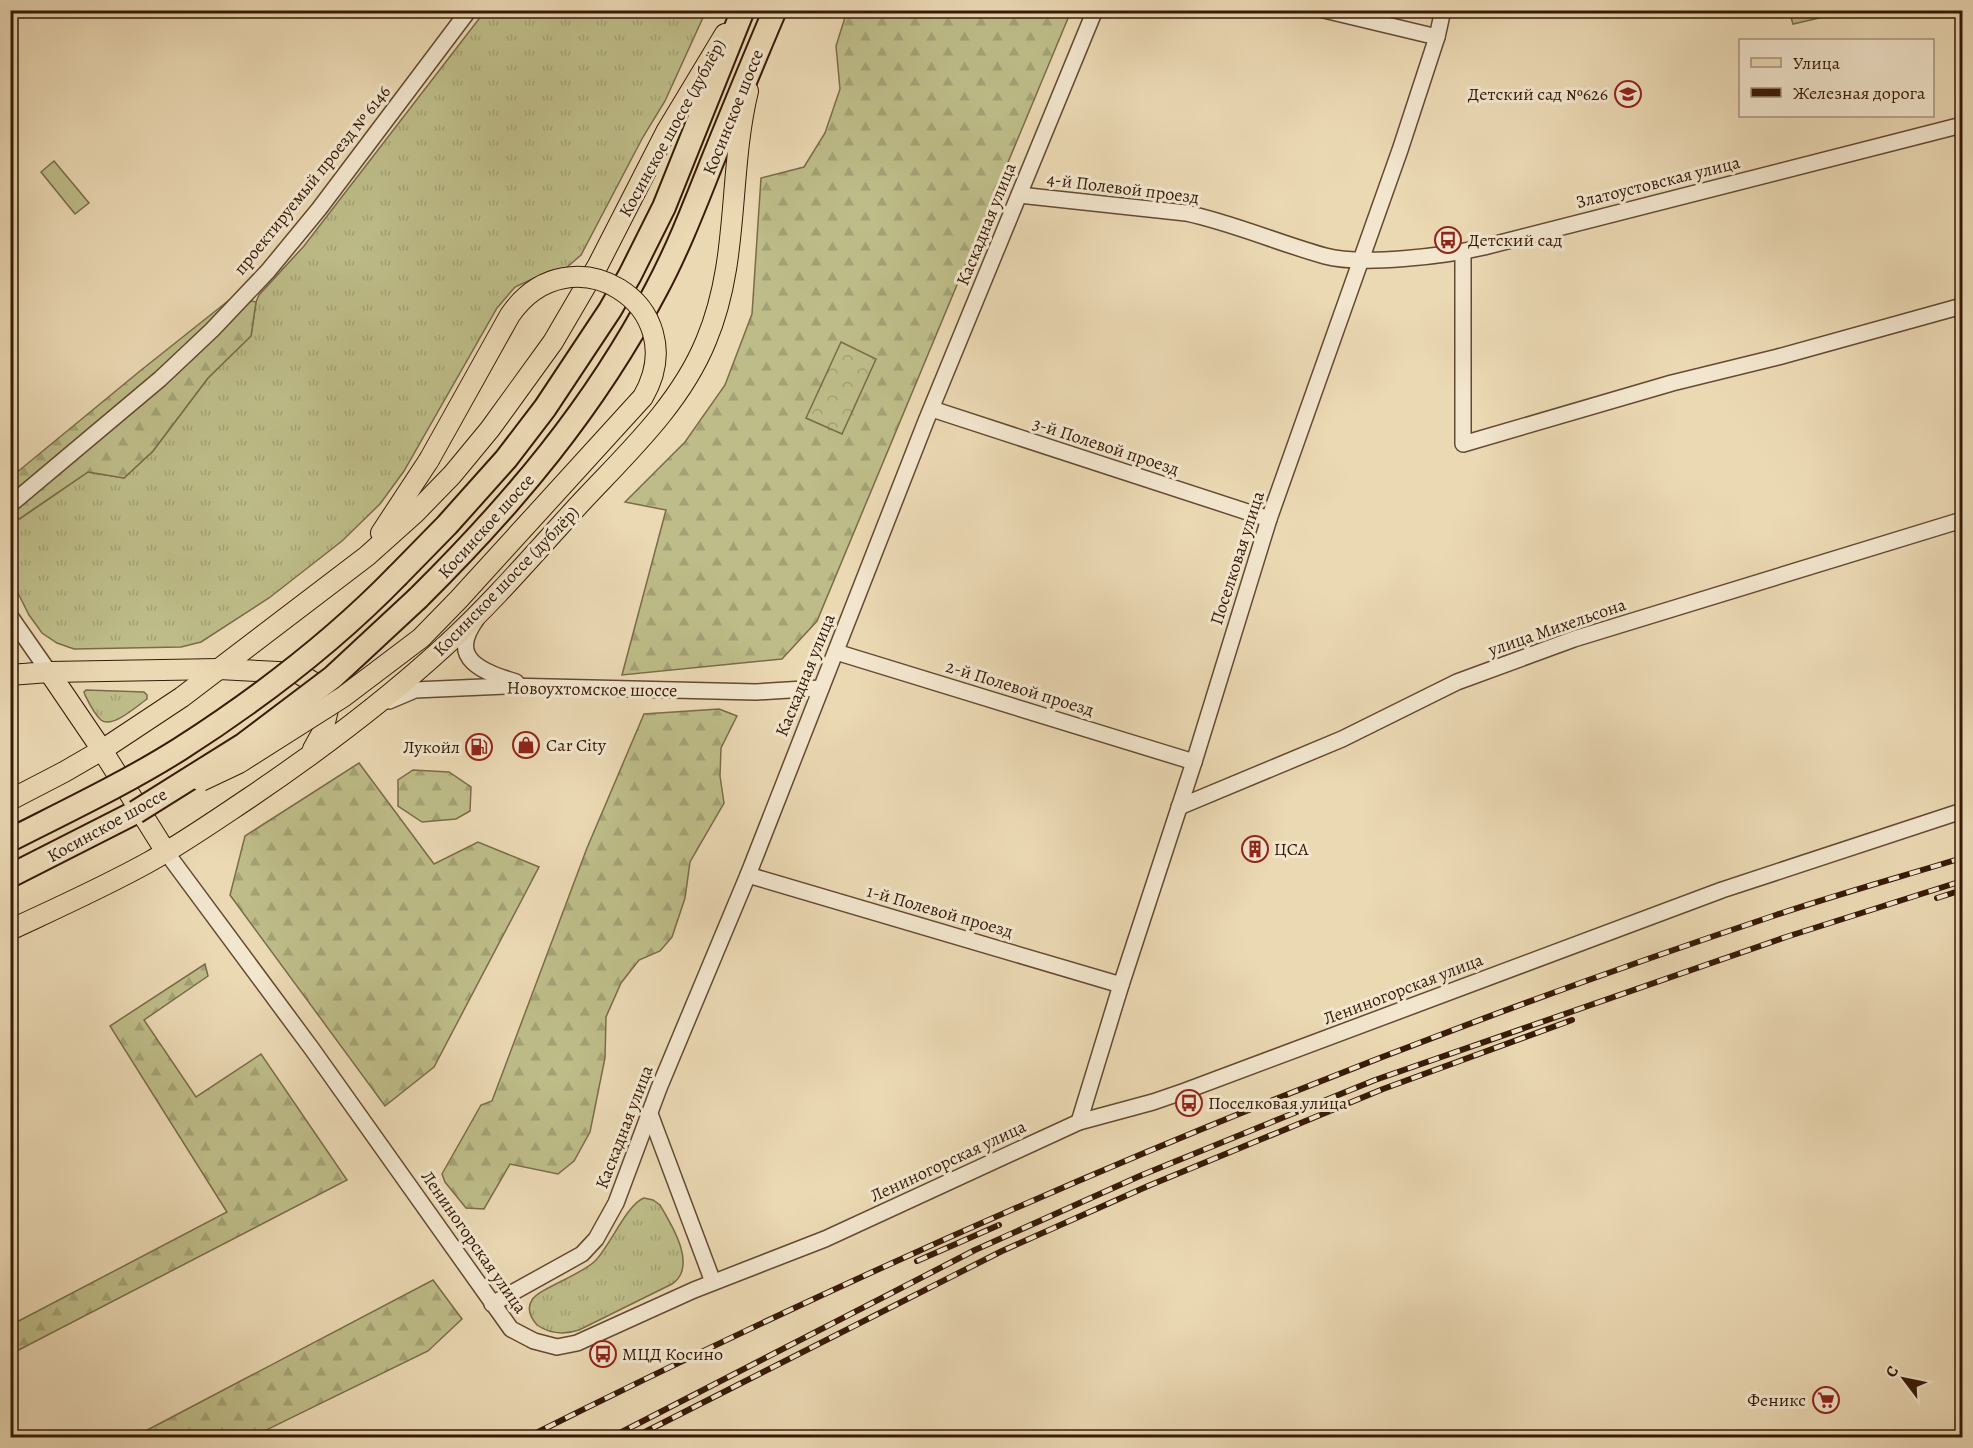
<svg xmlns="http://www.w3.org/2000/svg" width="1973" height="1448" viewBox="0 0 1973 1448" font-family="Alegreya,serif">
<style>
.grass{fill:url(#grass-tufts);stroke:#7a6c48;stroke-width:1.5}
.forest{fill:url(#forest-firs);stroke:#7a6c48;stroke-width:1.5}
.park{fill:url(#park-crowns);stroke:#7a6c48;stroke-width:1.5}
.garden{fill:#bebd89;stroke:#7a6c48;stroke-width:1.5}
.lines{fill:none;stroke-linecap:round;stroke-linejoin:round}
.minor-casing{stroke:#644a32;stroke-width:18}
.major-casing{stroke:#371a07;stroke-width:22}
.highway-casing{stroke:#371a07;stroke-width:26}
.minor{stroke:#f2e6ce;stroke-width:15}
.major{stroke:#ebd9b4;stroke-width:20}
.highway{stroke:#ebd9b4;stroke-width:22}
.rail-casing{stroke:#371a07;stroke-width:6}
.rail{stroke:#f2e6ce;stroke-width:4;stroke-dasharray:11;stroke-linecap:butt}
.major-bridge-casing{stroke:#371a07;stroke-width:22;stroke-linecap:butt}
.highway-bridge-casing{stroke:#371a07;stroke-width:26;stroke-linecap:butt}
.major-bridge{stroke:#ebd9b4;stroke-width:20}
.highway-bridge{stroke:#ebd9b4;stroke-width:22}
.labels{text-anchor:middle;stroke-width:6;stroke-linejoin:round;paint-order:stroke}
.poi-label{font-size:18px;fill:#371a07;stroke:#f2e6ce;text-anchor:start}
.street-label{font-size:18px;fill:#371a07;stroke:#f2e6ce}
</style>
<defs>
<pattern id="grass-tufts" width="24" height="20" patternUnits="userSpaceOnUse" patternTransform="scale(1.5)"><rect width="24" height="20" fill="#bebd89"/><path d="M3 7l-1-3M5 7V3M7 7l1-3M15 17l-1-3M17 17v-4M19 17l1-3" fill="none" stroke="#a4a275"/></pattern>
<pattern id="forest-firs" width="22" height="20" patternUnits="userSpaceOnUse" patternTransform="scale(1.5)"><rect width="22" height="20" fill="#bebd89"/><path d="M5 1l3.5 6h-7zM16 11l3.5 6h-7z" fill="#a4a275"/></pattern>
<pattern id="park-crowns" width="20" height="18" patternUnits="userSpaceOnUse" patternTransform="scale(1.5)"><rect width="20" height="18" fill="#bebd89"/><path d="M2 6a3 3 0 1 1 6 0M12 15a3 3 0 1 1 6 0" fill="none" stroke="#a4a275"/></pattern>
</defs>
<rect width="100%" height="100%" fill="#ebd9b4"/>
<filter id="stains"><feTurbulence type="fractalNoise" baseFrequency=".00333" numOctaves="4"/><feColorMatrix values="0 0 0 0 .2 0 0 0 0 .09 0 0 0 0 .02 0 0 0 .5 -.17"/></filter>
<radialGradient id="worn" r=".72"><stop offset=".6" stop-color="#630" stop-opacity="0"/><stop offset="1" stop-color="#630" stop-opacity=".3"/></radialGradient>
<!-- grass -->
<g class="grass">
<path d="M485 11H706L665 101 643 137 581 255 566 268 549 271 515 287 497 308 404 471 380 504 342 541 269 598 201 642 181 647 74 649 57 643 42 633 29 615 11 579V525L88 472 124 478 153 451 208 378 251 336 256 302 259 295 304 246Z"/>
<path d="M86 690 144 692 147 695V699C137 706 112 729 101 720 94 714 89 703 85 695L84 692Z"/>
<path d="M644 1198 653 1200 660 1205C672 1225 698 1267 672 1284L579 1330C564 1335 550 1334 537 1325 531 1318 526 1309 532 1300 538 1289 581 1275 595 1261 610 1246 627 1204 644 1198Z"/>
</g>
<!-- forest -->
<g class="forest">
<path d="M847 11H1071L817 621 782 659 622 675 666 510 625 502 685 442 725 385 752 314 761 178 804 167 825 133 840 89 836 46Z"/>
<path d="M233 297 256 302 251 336 208 378 153 451 124 478 88 472 19 519 11 512 10 478 140 371Z"/>
<path d="M719 709 737 716 721 748 720 776 724 803 690 862 685 898 672 937 660 951 639 960 621 983 606 1017 605 1058 590 1132 574 1161 558 1174 510 1164 484 1209 466 1208 445 1182 442 1174 481 1105 492 1101 587 848 644 714Z"/>
<path d="M359 763 434 864 478 842 539 867 434 1067 385 1106 230 895 245 836Z"/>
<path d="M413 770 449 772 471 787 470 811 456 819 422 822 398 806V780Z"/>
<path d="M205 964 208 976 144 1020 196 1097 261 1054 347 1180 11 1354V1325L227 1212 110 1026Z"/>
<path d="M433 1280 462 1319 428 1351 252 1437H134Z"/>
</g>
<!-- park -->
<path class="park" d="M841 342 876 359 842 434 806 418Z"/>
<!-- garden -->
<g class="garden">
<path d="M1841 11V13L1793 24 1789 11Z"/>
<path d="M54 161 89 203 75 214 41 172Z"/>
</g>
<g class="lines">
<defs>
<g id="minor">
<path d="M1324 10 1437 37"/>
<path d="M1019 195 1186 213C1233 223 1278 243 1325 256 1362 266 1445 256 1484 247L1962 125"/>
<path d="M1463 252V444L1672 383 1778 357 1962 306"/>
<path d="M932 409 1269 519"/>
<path d="M10 505 160 379 212 330 268 271 319 209 469 10"/>
<path d="M10 616 49 672"/>
<path d="M476 620C447 660 484 672 516 682"/>
<path d="M836 652 1194 762"/>
<path d="M389 701 415 690 506 686 756 692 821 688"/>
<path d="M1179 807 1342 739 1457 682 1574 639 1962 520"/>
<path d="M166 852 312 1049 511 1329 534 1341 557 1347 577 1343 694 1290 825 1239 1079 1122 1153 1102 1185 1091 1722 890 1962 811"/>
<path d="M748 875 1121 985"/>
<path d="M650 1114 713 1282"/>
<path d="M1079 1122 1121 985 1194 762 1269 519 1400 150 1437 37 1443 10"/>
<path d="M492 1304 582 1254 596 1239 616 1203 659 1088 748 875 926 421 1095 10"/>
</g>
<g id="major">
<path d="M381 533 429 460"/>
<path d="M49 672 102 750 166 852"/>
<path d="M10 675 49 672 219 669 298 673 321 687 329 705 323 731 313 749"/>
<path d="M10 800 64 772 102 750 182 697 367 556 415 513 452 475 490 429 553 342 598 265 666 132 725 34"/>
<path d="M10 930C57 908 104 887 149 862 183 843 216 820 249 798 317 752 384 702 445 646 492 603 533 555 576 508 623 457 679 407 706 341 740 261 728 174 748 91"/>
</g>
<g id="highway">
<path d="M398 575 447 525 506 459 545 408 610 310 630 275 664 207 743 10"/>
<path d="M418 598C513 504 594 408 656 290 679 247 696 202 714 157 734 108 754 59 775 10"/>
<path d="M10 876 136 812"/>
</g>
</defs>
<!-- minor casing -->
<use href="#minor" class="minor-casing"/>
<!-- major casing -->
<use href="#major" class="major-casing"/>
<!-- highway casing -->
<use href="#highway" class="highway-casing"/>
<!-- minor -->
<use href="#minor" class="minor"/>
<!-- major -->
<use href="#major" class="major"/>
<!-- highway -->
<use href="#highway" class="highway"/>
<defs>
<g id="rail">
<path d="M1937 898 1962 890"/>
<path d="M917 1261 999 1225"/>
<path d="M526 1438C930 1235 1348 1058 1776 915 1838 894 1900 877 1962 858"/>
<path d="M610 1438 975 1250 1142 1175 1375 1080 1786 937 1962 881"/>
<path d="M633 1438 1002 1251 1148 1186 1383 1089 1572 1020"/>
</g>
</defs>
<!-- rail casing -->
<use href="#rail" class="rail-casing"/>
<!-- rail -->
<use href="#rail" class="rail"/>
<defs>
<path id="major-bridge" d="M201 781 239 763 343 697 421 638 459 599 643 397C696 305 570 228 510 315L429 460"/>
<g id="highway-bridge">
<path d="M136 812 243 745 333 677 418 598"/>
<path d="M10 840C67 811 126 783 180 749 258 699 334 641 398 575"/>
</g>
</defs>
<!-- major-bridge casing -->
<use href="#major-bridge" class="major-bridge-casing"/>
<!-- highway-bridge casing -->
<use href="#highway-bridge" class="highway-bridge-casing"/>
<!-- major-bridge -->
<use href="#major-bridge" class="major-bridge"/>
<!-- highway-bridge -->
<use href="#highway-bridge" class="highway-bridge"/>
</g>
<!-- icons -->
<defs>
<symbol id="school-ring" viewBox="-11 -11 22 22"><circle r="9.5" fill="#f2e6ce" stroke="#8f2418" stroke-width="1.5"/><path d="M0-5L7-2L0 1L-7-2ZM-4 1L0 2.5L4 1V4Q0 6-4 4Z" fill="#8f2418"/></symbol>
<symbol id="bus-ring" viewBox="-11 -11 22 22"><circle r="9.5" fill="#f2e6ce" stroke="#8f2418" stroke-width="1.5"/><path d="M-5-6H5V4H4V6H2V4H-2V6H-4V4H-5ZM-3.5-4V0h7V-4ZM-3.5 1.2v1.5H-2V1.2ZM2 1.2v1.5H3.5V1.2Z" fill="#8f2418"/></symbol>
<symbol id="shop-ring" viewBox="-11 -11 22 22"><circle r="9.5" fill="#f2e6ce" stroke="#8f2418" stroke-width="1.5"/><path d="M-5-2.5h2.3a2.7 3.5 0 0 1 5.4 0H5L5.5 6h-11ZM-1.5-2.5h3a1.5 2.3 0 0 0-3 0Z" fill="#8f2418"/></symbol>
<symbol id="fuel-ring" viewBox="-11 -11 22 22"><circle r="9.5" fill="#f2e6ce" stroke="#8f2418" stroke-width="1.5"/><path d="M-5.5-6h7V0h2V4h1.3V-2.5L3-4.5l.8-.8L6-3V5H2.5V1h-1V6h-7ZM-4.2-4.7v3.2H.2V-4.7Z" fill="#8f2418"/></symbol>
<symbol id="building-ring" viewBox="-11 -11 22 22"><circle r="9.5" fill="#f2e6ce" stroke="#8f2418" stroke-width="1.5"/><path d="M-4-6H4V6H1V3H-1V6H-4ZM-2.5-4.3h1.7v1.8h-1.7ZM.8-4.3h1.7v1.8H.8ZM-2.5-1h1.7V.8h-1.7ZM.8-1h1.7V.8H.8Z" fill="#8f2418"/></symbol>
<symbol id="supermarket-ring" viewBox="-11 -11 22 22"><circle r="9.5" fill="#f2e6ce" stroke="#8f2418" stroke-width="1.5"/><path d="M-6-5.5h2.5l.6 2H6L4.5 2H-2.5L-4.4-4H-6ZM-1.5 3.2a1.3 1.3 0 1 0 .1 0ZM3 3.2a1.3 1.3 0 1 0 .1 0Z" fill="#8f2418"/></symbol>
</defs>
<g fill-rule="evenodd">
<use href="#school-ring" x="1613" y="79" width="30" height="30"/>
<use href="#bus-ring" x="1433" y="225" width="30" height="30"/>
<use href="#shop-ring" x="511" y="730" width="30" height="30"/>
<use href="#fuel-ring" x="464" y="732" width="30" height="30"/>
<use href="#building-ring" x="1240" y="834" width="30" height="30"/>
<use href="#bus-ring" x="1174" y="1088" width="30" height="30"/>
<use href="#bus-ring" x="588" y="1339" width="30" height="30"/>
<use href="#supermarket-ring" x="1811" y="1385" width="30" height="30"/>
</g>
<g class="labels">
<!-- poi labels -->
<g class="poi-label">
<text x="1608" y="100" text-anchor="end">Детский сад №626</text>
<text x="1468" y="246">Детский сад</text>
<text x="546" y="751">Car City</text>
<text x="460" y="753" text-anchor="end">Лукойл</text>
<text x="1274" y="855">ЦСА</text>
<text x="1208" y="1109">Поселковая улица</text>
<text x="622" y="1360">МЦД Косино</text>
<text x="1806" y="1406" text-anchor="end">Феникс</text>
</g>
<!-- street labels -->
<g class="street-label">
<text transform="translate(733 112) rotate(-68)" y="6">Косинское шоссе</text>
<text transform="translate(672 128) rotate(-61)" y="6">Косинское шоссе (дублёр)</text>
<text transform="translate(312 180) rotate(-51)" y="6">проектируемый проезд № 6146</text>
<text transform="translate(1658 182) rotate(-14)" y="6">Златоустовская улица</text>
<text transform="translate(1123 188) rotate(7)" y="6">4-й Полевой проезд</text>
<text transform="translate(986 224) rotate(-68)" y="6">Каскадная улица</text>
<text transform="translate(1106 446) rotate(18)" y="6">3-й Полевой проезд</text>
<text transform="translate(486 526) rotate(-48)" y="6">Косинское шоссе</text>
<text transform="translate(1237 558) rotate(-72)" y="6">Поселковая улица</text>
<text transform="translate(506 581) rotate(-46)" y="6">Косинское шоссе (дублёр)</text>
<text transform="translate(1557 627) rotate(-19)" y="6">улица Михельсона</text>
<text transform="translate(805 675) rotate(-68)" y="6">Каскадная улица</text>
<text transform="translate(1020 688) rotate(17)" y="6">2-й Полевой проезд</text>
<text transform="translate(592 689) rotate(1)" y="6">Новоухтомское шоссе</text>
<text transform="translate(107 825) rotate(-29)" y="6">Косинское шоссе</text>
<text transform="translate(940 911) rotate(16)" y="6">1-й Полевой проезд</text>
<text transform="translate(1403 989) rotate(-21)" y="6">Лениногорская улица</text>
<text transform="translate(624 1127) rotate(-69)" y="6">Каскадная улица</text>
<text transform="translate(948 1161) rotate(-25)" y="6">Лениногорская улица</text>
<text transform="translate(474 1242) rotate(55)" y="6">Лениногорская улица</text>
</g>
</g>
<!-- margin -->
<rect width="1973" height="1448" fill="none" stroke="#ebd9b4" stroke-width="36"/>
<rect x="12" y="12" width="1949" height="1424" fill="none" stroke="#371a07" stroke-width="3"/>
<rect x="18" y="18" width="1937" height="1412" fill="none" stroke="#371a07" stroke-width="1.5"/>
<!-- legend -->
<rect x="1739" y="39" width="195" height="78" fill="#f2e6ce" stroke="#a7947e" stroke-width="1.5"/>
<rect x="1751" y="58" width="30" height="9" fill="#ebd9b4" stroke="#a7947e" stroke-width="1.5"/>
<text x="1793" y="69" font-size="18" fill="#371a07">Улица</text>
<rect x="1751" y="88" width="30" height="9" fill="#371a07" stroke="#a7947e" stroke-width="1.5"/>
<text x="1793" y="99" font-size="18" fill="#371a07">Железная дорога</text>
<!-- north arrow -->
<g transform="translate(1904 1379) rotate(302)" stroke="#f2e6ce" stroke-width="4.5" paint-order="stroke">
<path d="M0-4.5L10 22L0 15L-10 22Z" fill="#371a07"/>
<text y="-9" font-size="16" font-weight="bold" text-anchor="middle" fill="#371a07">С</text>
</g>
<rect width="100%" height="100%" filter="url(#stains)"/>
<rect width="100%" height="100%" fill="url(#worn)"/>
</svg>
